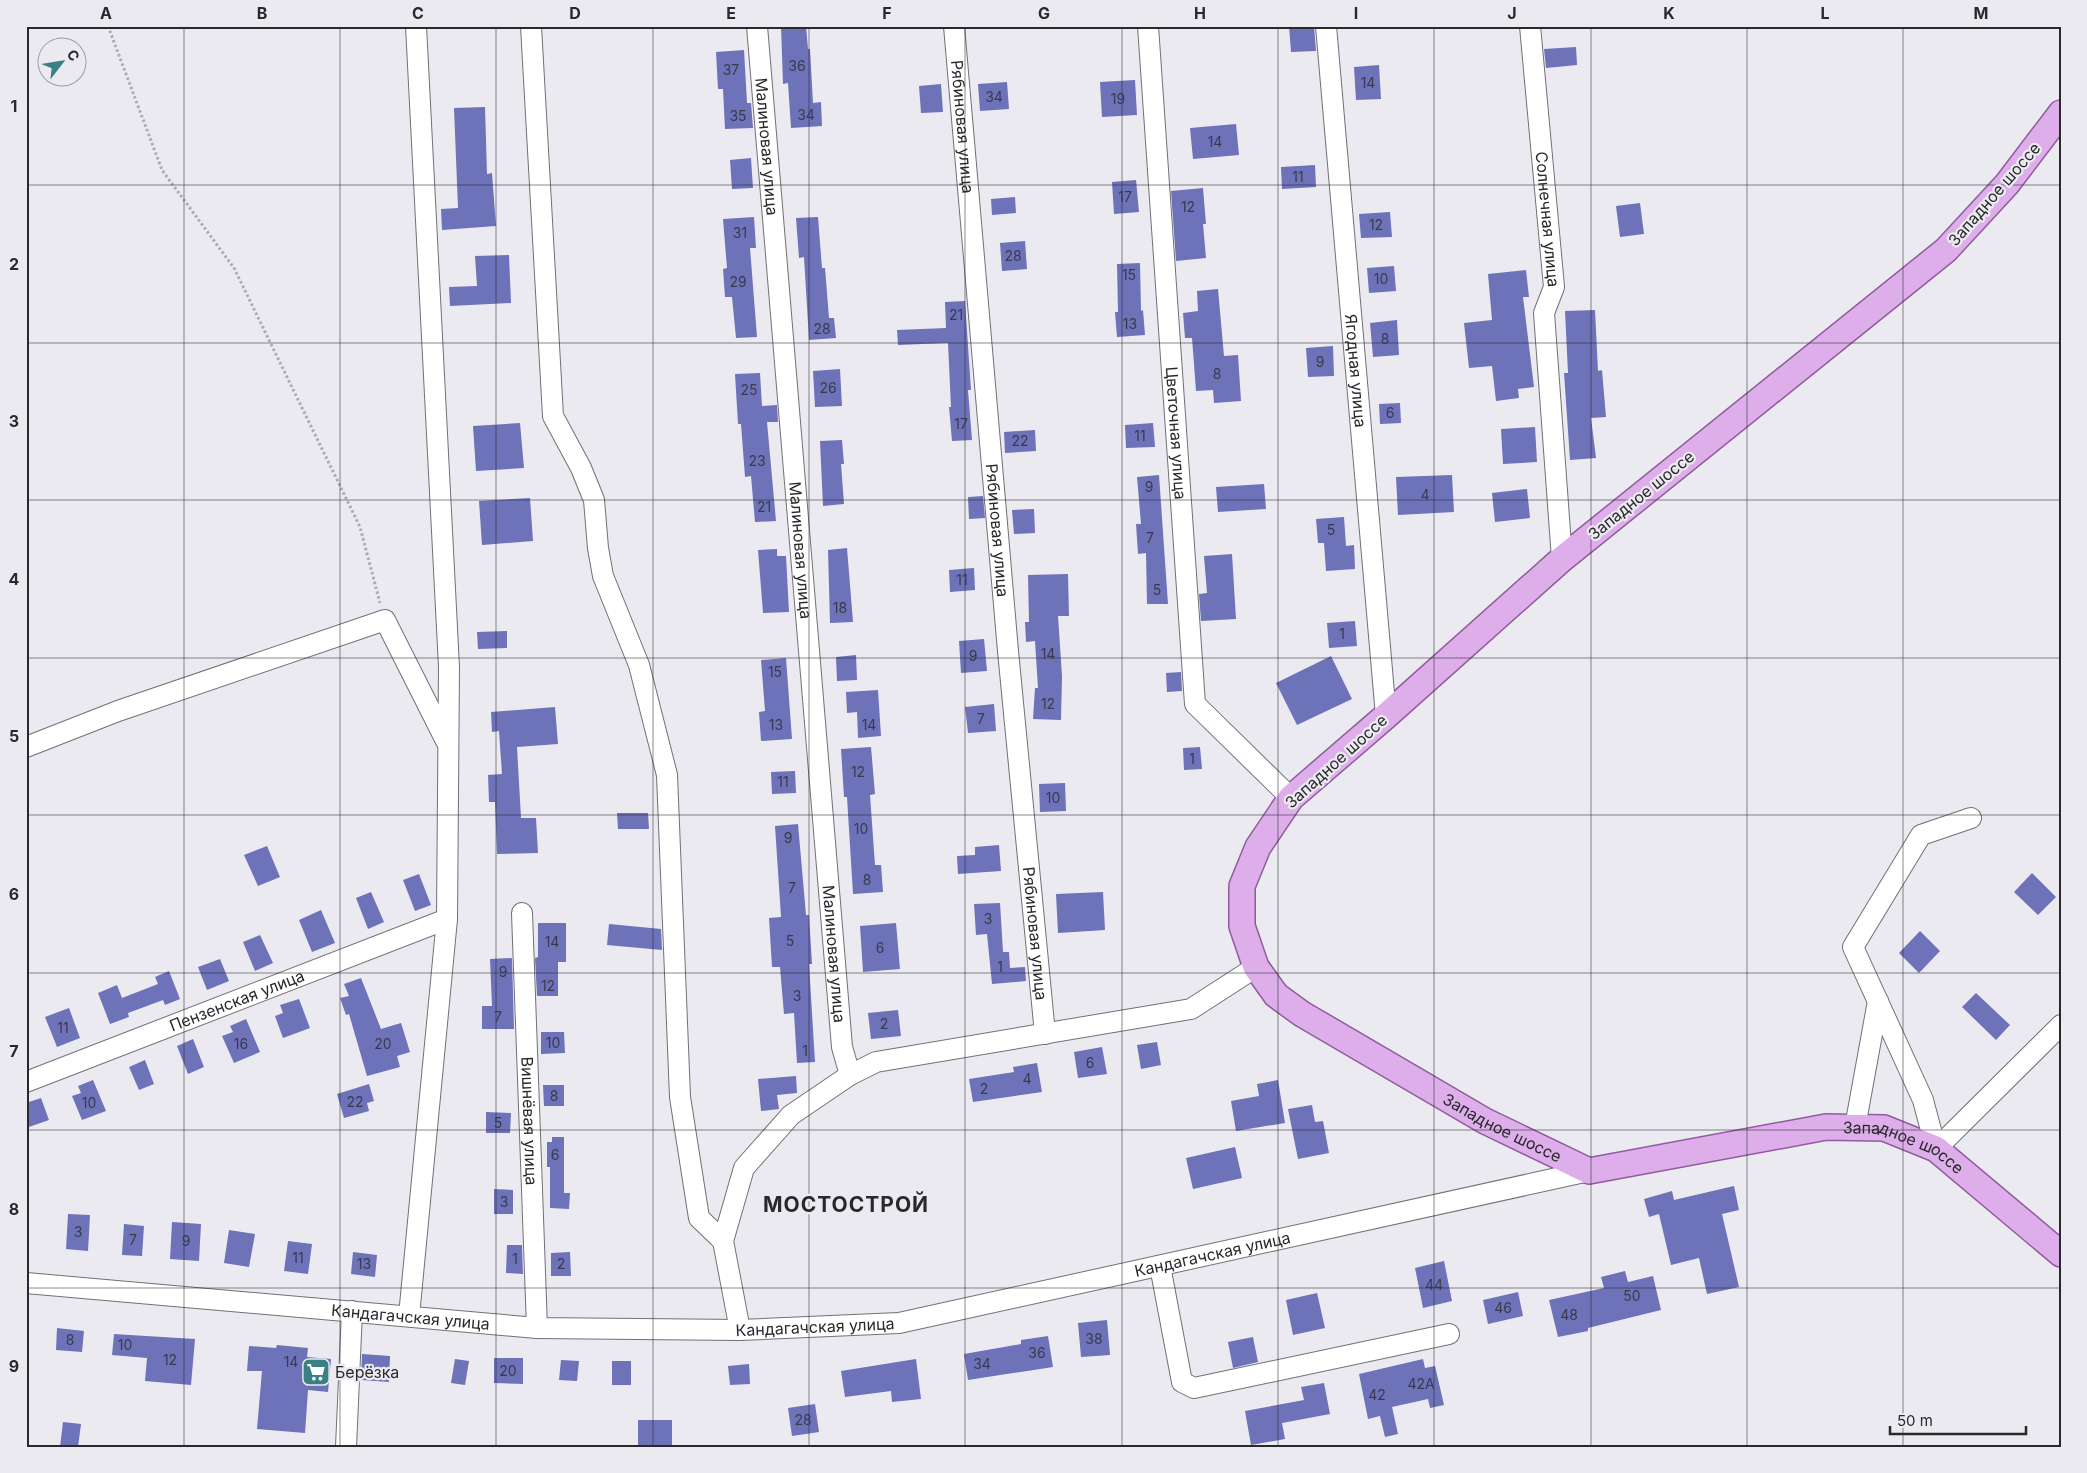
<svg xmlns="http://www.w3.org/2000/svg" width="2087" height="1473" viewBox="0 0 2087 1473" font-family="Inter,sans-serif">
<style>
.building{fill:#6d72b9}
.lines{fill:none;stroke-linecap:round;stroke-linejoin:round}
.minor-casing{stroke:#717076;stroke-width:22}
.major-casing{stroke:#905c9e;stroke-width:28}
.path{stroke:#adabb1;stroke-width:3;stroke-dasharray:2.5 2.5;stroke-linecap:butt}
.minor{stroke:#fff;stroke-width:20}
.major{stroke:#ddaeea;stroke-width:25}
.grid{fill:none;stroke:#29282b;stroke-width:1;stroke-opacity:0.55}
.labels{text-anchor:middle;stroke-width:4.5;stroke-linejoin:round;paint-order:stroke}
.number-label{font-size:14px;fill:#3a3a4e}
.street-label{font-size:16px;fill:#29282b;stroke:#eceaf1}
.poi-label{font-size:16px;fill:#29282b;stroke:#eceaf1;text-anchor:start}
.district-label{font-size:21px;font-weight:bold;letter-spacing:1px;fill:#29282b;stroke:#eceaf1}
.neatline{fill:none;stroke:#29282b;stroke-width:2}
.grid-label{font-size:16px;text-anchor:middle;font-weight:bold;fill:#29282b}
</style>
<rect width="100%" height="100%" fill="#eceaf1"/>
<!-- building -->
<g class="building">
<path d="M781 26H806L808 49H810L813 103 821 102 822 126 791 128 788 83 783 84Z"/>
<path d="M1289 26H1314L1316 51 1291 52Z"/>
<path d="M1576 47 1577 65 1546 68 1544 49Z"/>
<path d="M744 50 747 103H751L753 128 725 129 723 89H718L716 52Z"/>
<path d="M1379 65 1381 99 1356 100 1354 67Z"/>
<path d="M1135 80 1137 115 1102 117 1100 82Z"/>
<path d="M1007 82 1009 109 980 111 978 84Z"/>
<path d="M941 84 943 112 921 113 919 86Z"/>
<path d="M485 107 487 174 492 173 496 226 442 230 441 209 458 208 454 108Z"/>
<path d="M1236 124 1239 155 1193 159 1190 128Z"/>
<path d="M751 158 753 188 732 189 730 160Z"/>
<path d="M1315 165 1316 187 1282 189 1281 167Z"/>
<path d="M1136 180 1139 212 1114 214 1112 182Z"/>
<path d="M1203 188 1206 224H1203L1206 258 1176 261 1171 191Z"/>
<path d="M1015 197 1016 213 992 215 991 199Z"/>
<path d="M1640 203 1644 234 1620 237 1616 206Z"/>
<path d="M1390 212 1392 237 1361 238 1359 214Z"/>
<path d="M754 217 756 248H750L757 337 736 338 732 297H725L723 269 727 268 723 219Z"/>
<path d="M818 217 822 268H825L829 318H834L836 338 809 340 804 257 799 258 796 218Z"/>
<path d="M1025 241 1027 269 1002 271 1000 243Z"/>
<path d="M509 255 511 303 450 306 449 287 477 286 475 256Z"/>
<path d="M1140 263 1141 311 1143 310 1145 335 1117 337 1115 312H1118L1117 264Z"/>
<path d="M1394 266 1396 291 1369 293 1367 268Z"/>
<path d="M1526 270 1529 297H1523L1534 387 1518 389 1519 398 1496 401 1492 366 1469 368 1464 323 1492 320 1488 274Z"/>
<path d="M1218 289 1224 356 1238 355 1241 401 1214 403 1213 390 1196 391 1192 338H1185L1183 313 1198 311 1197 291Z"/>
<path d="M965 301 971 390H968L972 440 952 441 949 407H951L948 343 898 345 897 330 946 328 945 302Z"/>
<path d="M1595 310 1598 371 1602 370 1606 417 1591 418 1596 458 1570 460 1564 373H1568L1565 311Z"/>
<path d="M1397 320 1399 355 1373 357 1370 323Z"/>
<path d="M1333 346 1334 376 1308 377 1306 348Z"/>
<path d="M840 369 842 406 815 407 813 371Z"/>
<path d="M760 373 762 406 777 405 778 422H767L776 521 755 522 751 476 745 477 741 424H738L735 374Z"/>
<path d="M1400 403 1401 423 1380 424 1379 404Z"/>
<path d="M520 423 524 468 476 471 473 426Z"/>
<path d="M1153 423 1155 447 1126 448 1125 425Z"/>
<path d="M1535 427 1537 462 1503 464 1501 429Z"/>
<path d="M1035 430 1036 451 1005 453 1004 432Z"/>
<path d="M842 440 844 464H841L844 504 823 506 820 441Z"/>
<path d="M1159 475 1168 604H1147L1146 553 1138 554 1136 524H1141L1137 477Z"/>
<path d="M1452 475 1454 512 1398 515 1396 477Z"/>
<path d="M1264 484 1266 509 1218 512 1216 487Z"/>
<path d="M1527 489 1530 518 1495 522 1492 493Z"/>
<path d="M983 496 985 518 969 519 968 497Z"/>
<path d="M530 498 533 541 482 545 479 501Z"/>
<path d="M1034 509 1035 533 1014 534 1012 510Z"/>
<path d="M1344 517 1346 546 1354 545 1355 569 1326 571 1324 543H1318L1316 519Z"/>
<path d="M847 548 853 622 830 623 828 550Z"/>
<path d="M777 549V556H786L789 612 763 613 758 550Z"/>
<path d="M1232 554 1236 619 1201 621 1199 594 1207 593 1204 556Z"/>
<path d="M974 568 975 590 950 592 949 570Z"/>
<path d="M1068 574 1069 616H1058L1062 676 1061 720 1033 719 1035 688H1038L1035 641 1026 642 1025 622H1029L1028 575Z"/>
<path d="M1355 621 1357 646 1329 648 1327 623Z"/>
<path d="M507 631V648L478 649 477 632Z"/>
<path d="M984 639 987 671 961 673 959 641Z"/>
<path d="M856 655 857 680 837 681 836 657Z"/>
<path d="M1331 656 1352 699 1297 725 1276 683Z"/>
<path d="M786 658 792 739 761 741 759 712 765 711 761 660Z"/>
<path d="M1181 672 1182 691 1167 692 1166 673Z"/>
<path d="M878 690 881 736 858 738 857 712 847 713 846 692Z"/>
<path d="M994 704 996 731 968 733 965 707Z"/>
<path d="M555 707 558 744 517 747 521 818H536L538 853 497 854 495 802H489L488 775 502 774 499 731 492 732 491 712Z"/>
<path d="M871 747 875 794 870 795 875 865H881L883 892 853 894 847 797H844L841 749Z"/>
<path d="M1200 747 1202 769 1184 770 1183 748Z"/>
<path d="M795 771 796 793 772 794 771 772Z"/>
<path d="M1065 783 1066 811 1040 812 1039 784Z"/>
<path d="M617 813H648L649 829H618Z"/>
<path d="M798 824 806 915H809L812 964H809L815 1062 797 1063 794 1013 784 1014 780 967H772L769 918 781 917 775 826Z"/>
<path d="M999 845 1001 871 958 874 957 856 975 855V847Z"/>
<path d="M267 846 280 877 258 886 244 855Z"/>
<path d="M2032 873 2056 897 2038 915 2014 892Z"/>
<path d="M419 874 431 905 415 911 403 880Z"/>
<path d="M371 892 384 922 368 929 356 898Z"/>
<path d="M1103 892 1105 930 1058 933 1056 894Z"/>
<path d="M1000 903 1003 952H1009L1010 968 1025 967 1026 981 992 984 987 934 976 935 974 904Z"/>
<path d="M321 910 335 943 312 952 299 920Z"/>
<path d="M538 923H566V962H558V996H537L535 958 538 957Z"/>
<path d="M896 923 900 969 863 972 860 926Z"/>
<path d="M609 924 661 929 662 950 607 945Z"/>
<path d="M1920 931 1940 951 1919 973 1899 953Z"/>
<path d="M260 935 273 963 255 971 243 942Z"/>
<path d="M512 958 514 1029H482V1006H492L490 959Z"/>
<path d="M220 959 229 981 207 990 198 967Z"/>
<path d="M169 971 180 999 165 1005 163 1000 128 1013 129 1017 110 1024 98 993 117 985 122 998 158 984 155 977Z"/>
<path d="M361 978 381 1029 401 1023 410 1052 397 1056 400 1067 367 1076 349 1014 346 1015 340 998 349 996 344 984Z"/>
<path d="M1976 993 2010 1025 1996 1040 1962 1007Z"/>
<path d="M299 999 310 1028 283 1038 275 1016 283 1013 280 1005Z"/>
<path d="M69 1008 80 1038 57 1047 45 1017Z"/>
<path d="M898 1010 901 1036 871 1039 868 1013Z"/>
<path d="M246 1019 260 1052 234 1063 222 1036 233 1032 230 1026Z"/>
<path d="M541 1032H564L565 1053 541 1054Z"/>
<path d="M193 1039 204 1067 188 1074 177 1046Z"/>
<path d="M1157 1042 1161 1065 1141 1069 1137 1045Z"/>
<path d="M1102 1047 1107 1074 1078 1078 1074 1052Z"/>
<path d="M145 1060 154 1084 139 1090 129 1067Z"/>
<path d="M1037 1063 1042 1092 973 1102 969 1079 1014 1072 1013 1067Z"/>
<path d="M796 1076 797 1093 777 1095 779 1109 761 1111 758 1079Z"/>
<path d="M93 1080 106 1111 82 1120 72 1096 81 1093 78 1086Z"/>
<path d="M1278 1080 1285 1123 1236 1131 1231 1101 1259 1096 1257 1084Z"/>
<path d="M369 1084 374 1101 367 1103 369 1111 344 1118 337 1094Z"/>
<path d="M543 1085H564V1106H544Z"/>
<path d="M41 1098 49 1120 26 1128V1103Z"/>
<path d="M1312 1105 1315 1122 1323 1121 1329 1153 1298 1159 1288 1109Z"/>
<path d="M486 1112 511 1113 510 1133H486Z"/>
<path d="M552 1137H564V1193H570L569 1209 550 1208V1167H547V1142H552Z"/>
<path d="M1235 1147 1242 1178 1193 1189 1186 1158Z"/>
<path d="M1734 1186 1739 1210 1722 1214 1739 1287 1707 1294 1699 1258 1671 1265 1659 1214 1649 1217 1644 1199 1672 1191 1674 1200Z"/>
<path d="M494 1189 513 1190V1214H494Z"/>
<path d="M68 1214 90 1215 88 1251 66 1249Z"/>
<path d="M172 1222 201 1224 199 1261 170 1259Z"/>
<path d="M124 1224 144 1226 142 1256 122 1255Z"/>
<path d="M229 1230 255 1234 249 1267 224 1263Z"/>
<path d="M288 1241 312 1244 308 1274 284 1271Z"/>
<path d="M507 1245H522L523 1274 506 1273Z"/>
<path d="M353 1252 377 1255 375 1277 351 1274Z"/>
<path d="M570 1252 571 1276H551V1253Z"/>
<path d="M1444 1261 1452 1301 1423 1308 1415 1268Z"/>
<path d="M1625 1271 1628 1282 1653 1276 1661 1310 1588 1328V1331L1558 1337 1549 1300 1604 1288 1601 1277Z"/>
<path d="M1518 1292 1523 1316 1488 1324 1483 1300Z"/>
<path d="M1317 1293 1325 1328 1293 1335 1286 1300Z"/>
<path d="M1107 1320 1110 1355 1081 1357 1078 1323Z"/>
<path d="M57 1328 84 1331 82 1352 56 1350Z"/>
<path d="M114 1334 195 1339 191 1385 145 1381 147 1358 112 1355Z"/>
<path d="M1048 1336 1053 1367 968 1380 964 1354 1021 1344V1340Z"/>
<path d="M1253 1337 1258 1362 1233 1368 1228 1342Z"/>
<path d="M277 1345 308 1348 307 1357 331 1359 328 1392 308 1390 305 1433 257 1429 262 1371H247L249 1346 276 1348Z"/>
<path d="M362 1354 390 1356 389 1382 361 1380Z"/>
<path d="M494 1358H523V1384L494 1383Z"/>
<path d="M455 1359 469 1361 465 1385 451 1383Z"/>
<path d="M916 1359 921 1399 892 1402 891 1391 845 1397 841 1371Z"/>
<path d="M1423 1359 1425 1368 1435 1366 1444 1405 1430 1408 1428 1399 1392 1407 1398 1434 1385 1437 1380 1416 1368 1419 1359 1374Z"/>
<path d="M561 1360 579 1361 577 1381 559 1380Z"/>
<rect x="612" y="1361" width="19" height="24"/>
<path d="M749 1364 750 1384 730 1385 728 1366Z"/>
<path d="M1324 1383 1330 1414 1282 1423 1285 1439 1251 1445 1245 1411 1304 1400 1301 1387Z"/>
<path d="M815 1404 819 1432 792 1436 788 1408Z"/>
<rect x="638" y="1420" width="34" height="27"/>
<path d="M63 1422 81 1424 78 1447H60Z"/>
</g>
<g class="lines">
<defs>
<g id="minor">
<path d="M531 26 553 416 581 468 594 500 598 548 603 576 639 665 667 775 680 1097 699 1218 723 1241"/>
<path id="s1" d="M757 26 842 1047 850 1075"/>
<path id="s2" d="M954 26 1008 651 1045 1034"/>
<path id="s3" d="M1148 26 1195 704 1291 798"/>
<path id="s4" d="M1326 26 1386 716"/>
<path id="s5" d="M1530 26 1554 287 1544 313 1562 559"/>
<path d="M26 747 118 711 385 620 446 741"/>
<path id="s6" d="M522 913 537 1328"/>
<path id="s7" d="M26 1082 447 919"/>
<path d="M1855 1127 1878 1001"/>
<path d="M1936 1149 1923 1100 1853 947 1921 835 1971 818"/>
<path d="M1936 1149 2061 1025"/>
<path d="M1160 1266 1182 1382 1194 1388 1449 1334"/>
<path id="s8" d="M26 1283 537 1328 740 1330 899 1323 1589 1171"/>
<path d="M409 1316 447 919 449 667 416 26"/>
<path d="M740 1330 723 1241 744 1168 791 1115 850 1075 876 1062 1191 1009 1256 967"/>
<path d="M346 1447 352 1311"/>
</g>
<g id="major">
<path id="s9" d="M2061 113 2007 184 1946 250 1562 559 1386 716 1291 798 1258 847 1242 886V926L1256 967 1276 995 1302 1014 1485 1121 1589 1171 1826 1127 1884 1128 1936 1149 2061 1254"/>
</g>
</defs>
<!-- minor casing -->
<use href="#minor" class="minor-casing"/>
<!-- major casing -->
<use href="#major" class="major-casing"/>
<!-- path -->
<path class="path" d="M108 26 162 170 234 268 360 527 380 603"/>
<!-- minor -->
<use href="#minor" class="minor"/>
<!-- major -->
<use href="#major" class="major"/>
</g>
<!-- grid -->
<path class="grid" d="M184 26V1447M340 26V1447M496 26V1447M653 26V1447M809 26V1447M965 26V1447M1122 26V1447M1278 26V1447M1434 26V1447M1591 26V1447M1747 26V1447M1903 26V1447M26 185H2061M26 343H2061M26 500H2061M26 658H2061M26 815H2061M26 973H2061M26 1130H2061M26 1288H2061"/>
<!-- icons -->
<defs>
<symbol id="supermarket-square" viewBox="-11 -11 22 22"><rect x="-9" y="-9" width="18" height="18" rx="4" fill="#398185" stroke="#eceaf1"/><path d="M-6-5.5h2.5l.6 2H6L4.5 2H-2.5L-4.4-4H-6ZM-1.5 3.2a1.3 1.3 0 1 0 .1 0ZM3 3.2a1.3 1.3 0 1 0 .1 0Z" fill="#fff"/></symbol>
</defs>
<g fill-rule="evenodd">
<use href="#supermarket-square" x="300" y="1356" width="32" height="32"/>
</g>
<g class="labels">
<!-- number labels -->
<g class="number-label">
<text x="797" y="71">36</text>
<text x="731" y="75">37</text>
<text x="1368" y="88">14</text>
<text x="994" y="102">34</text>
<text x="1118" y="104">19</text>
<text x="806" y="120">34</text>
<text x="738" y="121">35</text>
<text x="1215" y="147">14</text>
<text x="1298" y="182">11</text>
<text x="1125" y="202">17</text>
<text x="1188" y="212">12</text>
<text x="1376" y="230">12</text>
<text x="740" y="238">31</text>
<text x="1013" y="261">28</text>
<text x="1129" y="280">15</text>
<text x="1381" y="284">10</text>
<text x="738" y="287">29</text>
<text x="956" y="320">21</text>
<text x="1130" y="329">13</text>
<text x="822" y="334">28</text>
<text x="1385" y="344">8</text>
<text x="1320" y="367">9</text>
<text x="1217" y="379">8</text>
<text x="828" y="393">26</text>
<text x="749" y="395">25</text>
<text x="1390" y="418">6</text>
<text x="961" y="429">17</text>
<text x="1140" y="441">11</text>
<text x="1020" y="446">22</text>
<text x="757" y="466">23</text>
<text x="1149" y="492">9</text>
<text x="1425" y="500">4</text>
<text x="764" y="512">21</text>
<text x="1331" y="535">5</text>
<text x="1150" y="543">7</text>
<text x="962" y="585">11</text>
<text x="1157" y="595">5</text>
<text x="840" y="613">18</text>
<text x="1342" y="639">1</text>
<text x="1048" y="659">14</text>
<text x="973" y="661">9</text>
<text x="775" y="677">15</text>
<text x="1048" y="709">12</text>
<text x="981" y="724">7</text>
<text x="776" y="730">13</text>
<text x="869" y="730">14</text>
<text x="1192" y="764">1</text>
<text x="858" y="777">12</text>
<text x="783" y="787">11</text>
<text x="1053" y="803">10</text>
<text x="861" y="834">10</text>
<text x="788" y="843">9</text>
<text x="867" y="885">8</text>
<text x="792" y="893">7</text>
<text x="988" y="924">3</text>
<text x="790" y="946">5</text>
<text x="552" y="947">14</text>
<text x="880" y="953">6</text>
<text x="1000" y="972">1</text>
<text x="503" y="977">9</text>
<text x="548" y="991">12</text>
<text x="797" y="1001">3</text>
<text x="498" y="1022">7</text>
<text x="884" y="1029">2</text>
<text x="63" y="1033">11</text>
<text x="553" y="1048">10</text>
<text x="241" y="1049">16</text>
<text x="383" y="1049">20</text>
<text x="805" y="1056">1</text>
<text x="1090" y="1068">6</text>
<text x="1027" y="1084">4</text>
<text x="984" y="1094">2</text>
<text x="554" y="1101">8</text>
<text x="355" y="1107">22</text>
<text x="89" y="1108">10</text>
<text x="498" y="1128">5</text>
<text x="555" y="1160">6</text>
<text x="504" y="1207">3</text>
<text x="78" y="1237">3</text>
<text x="133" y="1245">7</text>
<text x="186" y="1246">9</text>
<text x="298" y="1263">11</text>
<text x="515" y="1264">1</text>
<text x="364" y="1269">13</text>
<text x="561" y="1269">2</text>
<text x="1434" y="1290">44</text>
<text x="1632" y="1301">50</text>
<text x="1503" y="1313">46</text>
<text x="1569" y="1320">48</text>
<text x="1094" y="1344">38</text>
<text x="70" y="1345">8</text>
<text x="125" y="1350">10</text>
<text x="1037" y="1358">36</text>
<text x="170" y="1365">12</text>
<text x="291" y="1367">14</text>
<text x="982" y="1369">34</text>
<text x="508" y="1376">20</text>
<text x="1421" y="1389">42А</text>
<text x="1377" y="1400">42</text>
<text x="803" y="1425">28</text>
</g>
<!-- street labels -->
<g class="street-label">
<text dy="6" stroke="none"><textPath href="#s2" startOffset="101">Рябиновая улица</textPath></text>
<text dy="6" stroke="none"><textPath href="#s1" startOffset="121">Малиновая улица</textPath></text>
<text transform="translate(1994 194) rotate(-49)" y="6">Западное шоссе</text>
<text dy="6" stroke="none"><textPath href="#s5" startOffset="194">Солнечная улица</textPath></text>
<text dy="6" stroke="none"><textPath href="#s4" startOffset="346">Ягодная улица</textPath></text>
<text dy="6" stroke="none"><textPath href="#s3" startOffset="408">Цветочная улица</textPath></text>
<text transform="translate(1641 495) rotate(-39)" y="6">Западное шоссе</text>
<text dy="6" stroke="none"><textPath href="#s2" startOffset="506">Рябиновая улица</textPath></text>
<text dy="6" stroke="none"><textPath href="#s1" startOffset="526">Малиновая улица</textPath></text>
<text transform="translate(1336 761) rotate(-42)" y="6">Западное шоссе</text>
<text dy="6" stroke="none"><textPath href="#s2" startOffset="911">Рябиновая улица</textPath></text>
<text dy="6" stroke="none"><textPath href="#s1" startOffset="931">Малиновая улица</textPath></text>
<text dy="6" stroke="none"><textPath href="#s7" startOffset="226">Пензенская улица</textPath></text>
<text dy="6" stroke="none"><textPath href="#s6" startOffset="208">Вишнёвая улица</textPath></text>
<text dy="6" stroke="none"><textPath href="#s9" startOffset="1515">Западное шоссе</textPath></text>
<text dy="6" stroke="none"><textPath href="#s9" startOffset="1935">Западное шоссе</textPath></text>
<text dy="6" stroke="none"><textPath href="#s8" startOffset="1196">Кандагачская улица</textPath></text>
<text dy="6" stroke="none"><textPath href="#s8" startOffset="386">Кандагачская улица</textPath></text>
<text dy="6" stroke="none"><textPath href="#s8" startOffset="791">Кандагачская улица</textPath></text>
</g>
<!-- poi labels -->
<g class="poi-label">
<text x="335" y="1378">Берёзка</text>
</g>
<!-- district labels -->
<g class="district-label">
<text x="846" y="1212">МОСТОСТРОЙ</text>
</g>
</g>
<!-- border -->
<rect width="2087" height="1473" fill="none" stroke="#eceaf1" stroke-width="55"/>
<!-- north arrow -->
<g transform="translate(62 62) rotate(59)"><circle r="24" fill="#eceaf1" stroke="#9e9ca2"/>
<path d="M0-4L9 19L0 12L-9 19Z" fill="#398185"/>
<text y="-8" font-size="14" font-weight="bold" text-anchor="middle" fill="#29282b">С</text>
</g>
<!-- scale -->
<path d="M1890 1426v8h136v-8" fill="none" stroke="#29282b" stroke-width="2.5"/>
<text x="1897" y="1426" font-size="15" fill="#29282b" stroke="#eceaf1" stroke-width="4" paint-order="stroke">50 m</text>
<rect x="28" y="28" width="2032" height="1418" class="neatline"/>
<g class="grid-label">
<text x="106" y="19">A</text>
<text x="262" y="19">B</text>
<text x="418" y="19">C</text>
<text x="575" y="19">D</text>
<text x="731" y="19">E</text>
<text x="887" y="19">F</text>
<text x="1044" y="19">G</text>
<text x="1200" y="19">H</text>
<text x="1356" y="19">I</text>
<text x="1512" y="19">J</text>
<text x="1669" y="19">K</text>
<text x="1825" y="19">L</text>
<text x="1981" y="19">M</text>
<text x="14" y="112">1</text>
<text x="14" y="270">2</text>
<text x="14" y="427">3</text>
<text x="14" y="585">4</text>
<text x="14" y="742">5</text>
<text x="14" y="900">6</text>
<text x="14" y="1057">7</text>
<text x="14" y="1215">8</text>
<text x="14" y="1372">9</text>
</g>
</svg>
